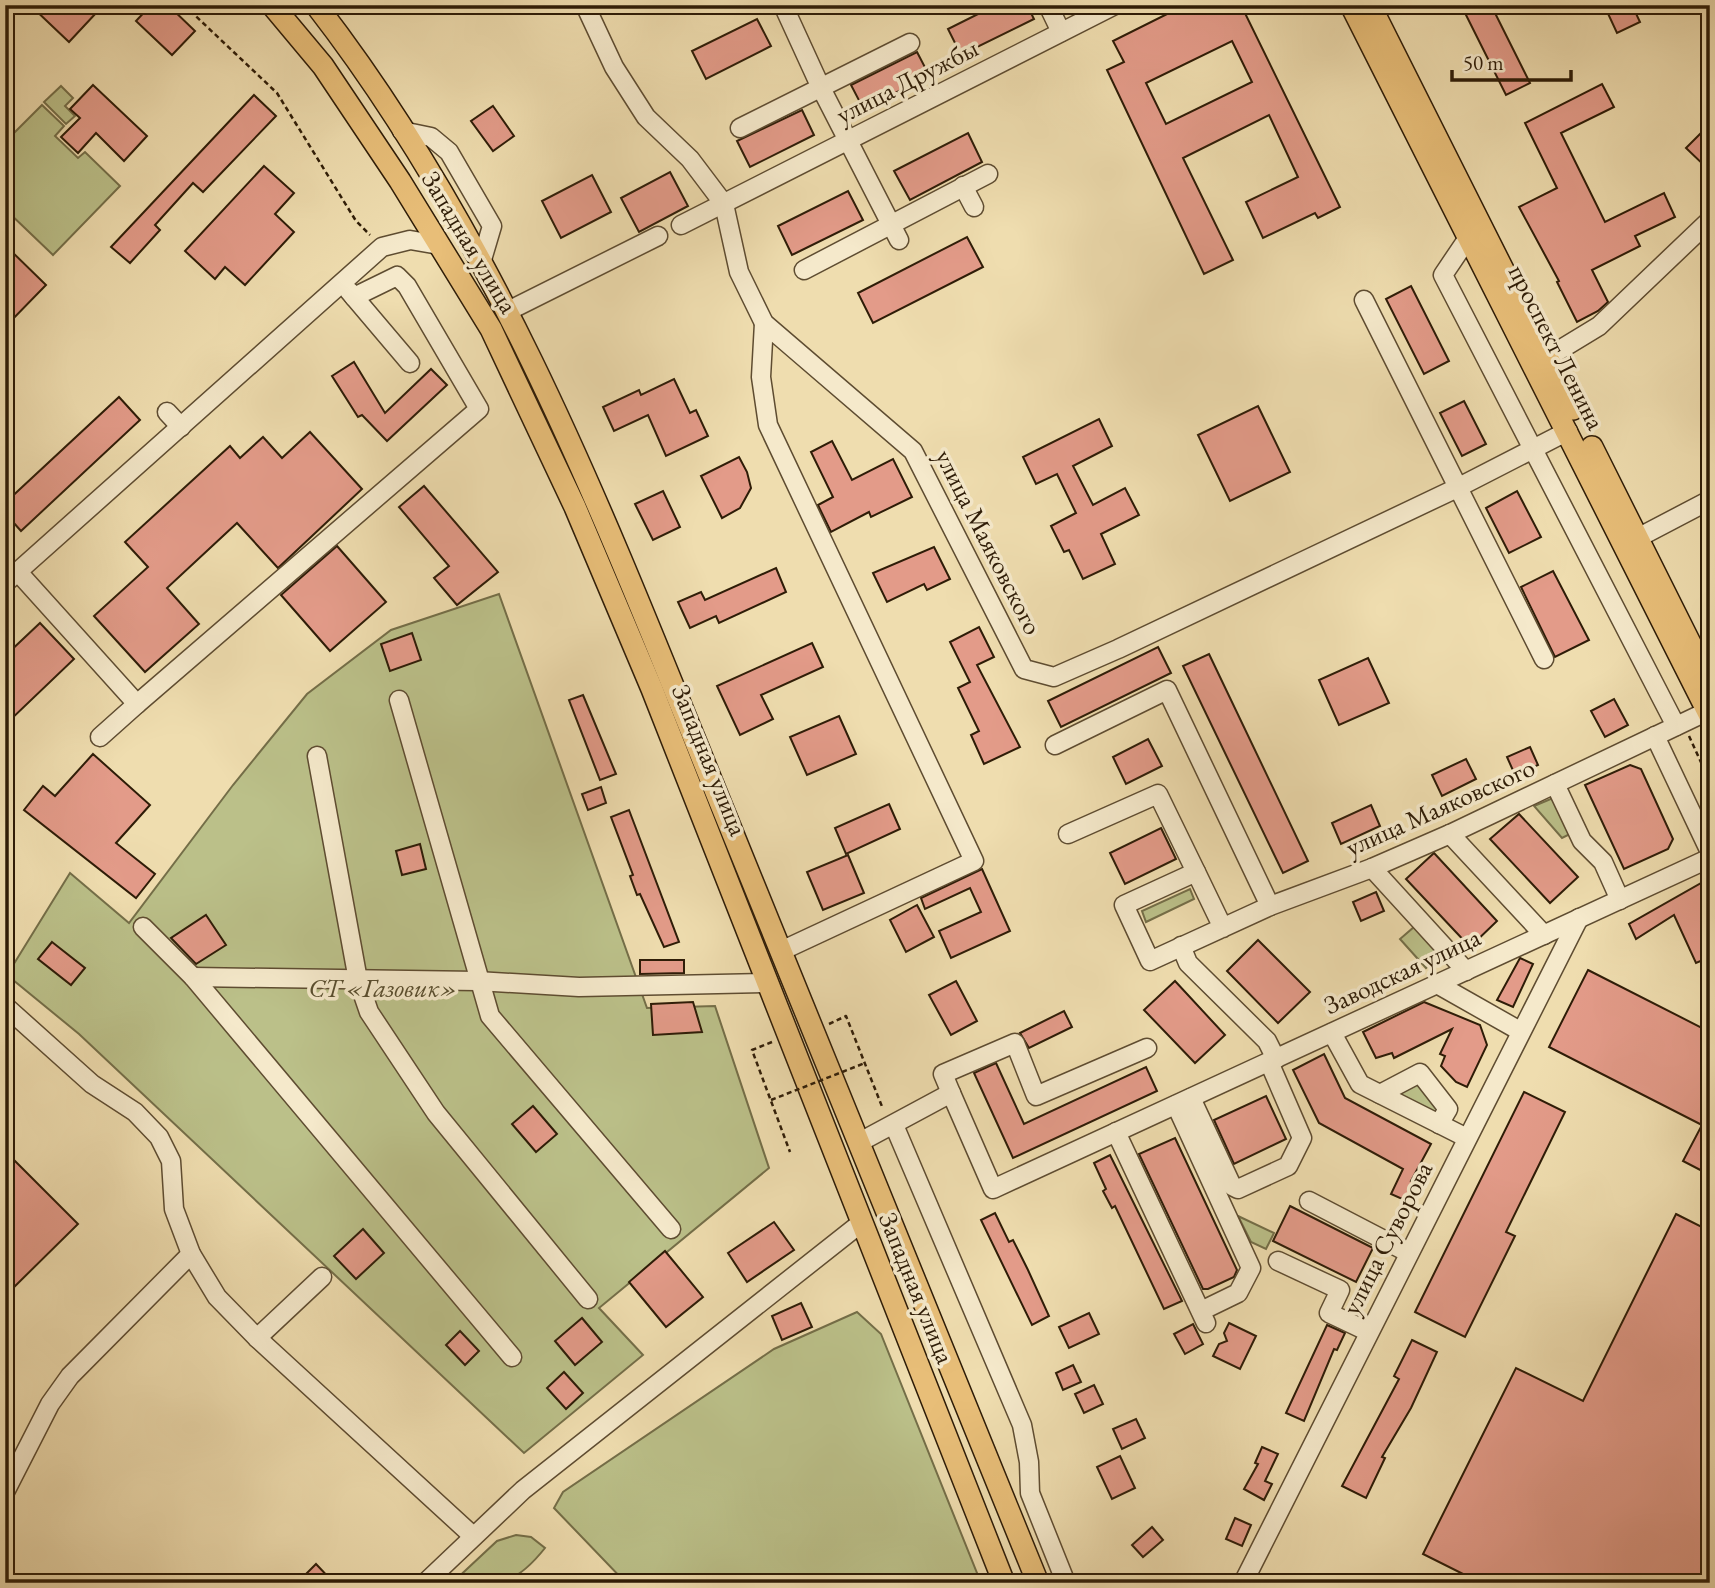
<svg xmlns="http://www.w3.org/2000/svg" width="1715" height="1588" viewBox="0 0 1715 1588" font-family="'EB Garamond',serif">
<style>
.green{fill:#bbc089;stroke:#746e48;stroke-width:2}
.building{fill:#e39b89;stroke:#2e1c07;stroke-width:2;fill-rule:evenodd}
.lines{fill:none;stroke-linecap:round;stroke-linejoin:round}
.minor-casing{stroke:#5e4c31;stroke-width:21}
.major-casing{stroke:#2e1c07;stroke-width:24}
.path{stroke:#2e1c07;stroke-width:2.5;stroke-dasharray:5 3.5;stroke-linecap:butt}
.minor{stroke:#f5e9cb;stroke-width:18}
.major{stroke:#e8be78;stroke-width:21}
.path-bridge{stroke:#2e1c07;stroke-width:2.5;stroke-dasharray:5 3.5;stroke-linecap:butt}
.labels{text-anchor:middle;stroke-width:7;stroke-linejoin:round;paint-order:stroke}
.street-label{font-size:26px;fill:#2e1c07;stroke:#f5e9cb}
.park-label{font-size:26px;font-style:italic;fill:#584d2e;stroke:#f5e9cb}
</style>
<rect width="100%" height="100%" fill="#efddaf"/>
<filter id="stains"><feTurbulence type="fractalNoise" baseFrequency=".00286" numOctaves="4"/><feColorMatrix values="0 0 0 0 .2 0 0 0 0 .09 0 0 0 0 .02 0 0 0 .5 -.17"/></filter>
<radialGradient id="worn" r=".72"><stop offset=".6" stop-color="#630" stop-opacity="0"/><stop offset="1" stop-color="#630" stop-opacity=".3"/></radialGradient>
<!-- green -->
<g class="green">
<path d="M61 86 73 98 65 106 75 116 66 124 44 102Z"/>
<path d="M42 105 64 126 55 136 78 158 85 152 120 186 53 255 5 209V142Z"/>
<path d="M499 594 647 1008 715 1006 769 1168 599 1308 643 1355 524 1453 79 1034 7 975 70 873 129 923 233 785 307 694 391 630Z"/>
<path d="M1553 798 1570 834 1562 838 1534 806Z"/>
<path d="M1190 889 1194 899 1146 922 1142 911Z"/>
<path d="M1414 927 1440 955 1426 968 1400 939Z"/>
<path d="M1418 1082 1441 1109 1435 1119 1395 1097Z"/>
<path d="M1238 1216 1274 1233 1266 1249 1251 1242Z"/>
<path d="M857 1312 881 1334 981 1583H626L554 1508 563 1492 774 1349Z"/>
<path d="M516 1535 531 1537 545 1548C513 1588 500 1583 452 1583L497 1541Z"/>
</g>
<!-- building -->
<g class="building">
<path d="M30 5H89L97 12 69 42Z"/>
<path d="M151 5H168L195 31 172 55 136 21Z"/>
<path d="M996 5H1027L1034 19 961 55 948 29Z"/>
<path d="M1185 5H1241L1340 207 1318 218 1315 213 1263 238 1246 202 1298 177 1269 115 1183 158 1233 260 1204 274 1107 70 1124 62 1113 41ZM1232 41 1252 82 1166 124 1146 83Z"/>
<path d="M1461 5H1491L1530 83 1506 95Z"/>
<path d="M1604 5H1632L1640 22 1617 33Z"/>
<path d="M757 19 771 46 706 79 692 51Z"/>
<path d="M917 52 929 75 864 110 851 85Z"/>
<path d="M1602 84 1614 107 1561 133 1605 222 1664 193 1675 217 1635 236 1640 246 1592 270 1608 302 1598 311 1577 322 1557 282 1559 281 1519 207 1557 188 1525 123Z"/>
<path d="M93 85 147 136 124 161 96 133 78 153 61 137 80 118 70 109Z"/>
<path d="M254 95 276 116 203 192 193 183 155 225 160 230 130 263 111 247Z"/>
<path d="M493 106 514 136 493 151 471 121Z"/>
<path d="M802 110 814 135 750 167 737 141Z"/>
<path d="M1710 124V171L1686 148Z"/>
<path d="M968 133 982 162 910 200 894 171Z"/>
<path d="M264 166 294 193 275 214 294 232 245 285 225 267 215 279 185 251Z"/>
<path d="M670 172 688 206 639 232 621 198Z"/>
<path d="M592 175 611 212 561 238 542 201Z"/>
<path d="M848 191 863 220 792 255 778 226Z"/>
<path d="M967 237 983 267 873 323 858 293Z"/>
<path d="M5 245 46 285 5 327Z"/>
<path d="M1411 286 1449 361 1424 374 1386 299Z"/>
<path d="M354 362 385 413 431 369 447 385 387 441 362 415 358 417 332 376Z"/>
<path d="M674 379 690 413 696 410 708 436 666 456 648 415 614 431 603 407 639 390 641 395Z"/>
<path d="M119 397 140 420 21 531 5 513V503Z"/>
<path d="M1464 401 1486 444 1462 456 1440 413Z"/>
<path d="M1258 406 1290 472 1230 501 1198 435Z"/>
<path d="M1099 419 1112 446 1073 466 1093 505 1125 488 1139 515 1101 534 1115 564 1083 579 1069 550 1064 552 1051 526 1076 513 1057 474 1036 484 1023 457Z"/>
<path d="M310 432 362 489 278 568 237 523 167 588 199 624 145 672 94 616 148 567 125 542 230 446 240 458 263 437 282 458Z"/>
<path d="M832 441 852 480 893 459 912 497 871 517 869 512 831 532 818 505 833 497 811 452Z"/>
<path d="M739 457 747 472 751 488 740 508 722 518 701 476Z"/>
<path d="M424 486 498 572 457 605 434 578 449 566 399 507Z"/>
<path d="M663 491 680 527 653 540 635 504Z"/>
<path d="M1517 491 1541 537 1509 553 1486 508Z"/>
<path d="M337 546 386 602 330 651 281 595Z"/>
<path d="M934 547 950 579 927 590 924 584 887 602 873 573Z"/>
<path d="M776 568 786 592 719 623 716 616 690 628 678 602 701 592 705 600Z"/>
<path d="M1553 571 1589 640 1555 657 1521 587Z"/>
<path d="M40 623 74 659 5 725V656Z"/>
<path d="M979 627 994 657 977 665 1020 747 984 764 971 735 979 731 958 688 970 682 950 642Z"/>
<path d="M412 633 421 660 390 671 381 644Z"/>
<path d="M812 643 823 667 761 695 773 719 740 735 717 686Z"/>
<path d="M1158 647 1171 673 1061 727 1048 701Z"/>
<path d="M1209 654 1308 861 1283 873 1183 666Z"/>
<path d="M1368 658 1389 703 1339 725 1319 680Z"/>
<path d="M583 695 616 774 600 780 569 700Z"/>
<path d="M1614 699 1628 725 1605 737 1591 711Z"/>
<path d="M839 716 856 754 807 775 790 737Z"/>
<path d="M1148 739 1162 766 1126 784 1113 757Z"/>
<path d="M1530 747 1538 765 1515 775 1507 757Z"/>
<path d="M93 754 150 805 116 843 155 874 136 898 24 810 43 786 55 796Z"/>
<path d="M1466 759 1476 779 1442 796 1432 775Z"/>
<path d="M1630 765 1641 769 1673 839 1668 849 1624 869 1585 785Z"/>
<path d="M601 787 606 803 588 810 582 794Z"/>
<path d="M889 804 900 829 846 854 835 828Z"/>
<path d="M1371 805 1380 826 1341 844 1332 823Z"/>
<path d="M629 810 679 942 664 947 640 894 637 895 630 876 633 875 611 817Z"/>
<path d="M1519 814 1578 877 1550 903 1490 839Z"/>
<path d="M1161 828 1176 859 1125 884 1110 853Z"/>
<path d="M420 844 426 869 402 875 396 851Z"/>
<path d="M1434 853 1497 921 1470 947 1406 879Z"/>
<path d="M848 855 864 893 823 910 807 872Z"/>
<path d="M982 869 1010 931 951 958 939 931 981 912 970 888 925 909 921 898Z"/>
<path d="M1710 878V957L1696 963 1674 915 1636 939 1629 924Z"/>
<path d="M1376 892 1384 911 1361 921 1353 902Z"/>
<path d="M917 905 934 937 906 952 890 920Z"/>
<path d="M206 915 226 945 196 964 171 938Z"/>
<path d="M1258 940 1310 992 1278 1023 1227 971Z"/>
<path d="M52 942 85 968 71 985 38 959Z"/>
<path d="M1520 958 1533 964 1513 1007 1497 1000Z"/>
<path d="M640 960H684V973L640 974Z"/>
<path d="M1588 970 1710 1032V1175L1683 1161 1702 1125 1549 1047Z"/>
<path d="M956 981 977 1021 951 1035 929 995Z"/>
<path d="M1175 981 1225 1035 1195 1063 1144 1010Z"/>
<path d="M693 1002 702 1032 653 1035 651 1004Z"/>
<path d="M1424 1002 1480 1025 1487 1045 1467 1087 1456 1082 1441 1066 1445 1056 1440 1054 1452 1029 1394 1058 1392 1053 1376 1058 1363 1032Z"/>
<path d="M1064 1011 1072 1027 1029 1048 1020 1033Z"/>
<path d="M1324 1054 1345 1098 1431 1144 1411 1181 1417 1183 1409 1202 1391 1194 1403 1169 1319 1123 1293 1070Z"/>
<path d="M996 1063 1024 1124 1146 1067 1157 1091 1013 1158 974 1073Z"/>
<path d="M1524 1092 1565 1112 1506 1232 1515 1236 1465 1337 1415 1312Z"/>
<path d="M1266 1096 1286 1139 1234 1164 1214 1120Z"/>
<path d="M533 1106 557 1134 536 1152 512 1124Z"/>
<path d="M1175 1138 1237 1270 1234 1277 1208 1289H1203L1139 1154Z"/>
<path d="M5 1151 78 1224 5 1296Z"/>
<path d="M1110 1155 1182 1301 1164 1309 1115 1206 1112 1208 1103 1191 1106 1189 1094 1163Z"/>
<path d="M1290 1206 1373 1248 1356 1282 1273 1241Z"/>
<path d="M995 1213 1009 1242 1013 1240 1028 1270 1049 1316 1032 1325 981 1220Z"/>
<path d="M1676 1214 1710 1231V1565L1701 1583H1481L1423 1554 1516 1368 1583 1401Z"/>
<path d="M774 1222 794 1250 747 1282 728 1253Z"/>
<path d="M363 1229 384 1253 356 1279 334 1256Z"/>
<path d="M665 1251 703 1297 666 1327 629 1282Z"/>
<path d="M801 1303 812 1327 782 1340 772 1316Z"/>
<path d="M1089 1313 1099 1334 1069 1348 1059 1327Z"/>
<path d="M582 1318 602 1342 575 1365 555 1341Z"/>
<path d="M1229 1323 1256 1336 1240 1369 1213 1356 1219 1344 1227 1341 1224 1333Z"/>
<path d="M1193 1324 1203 1344 1185 1354 1174 1334Z"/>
<path d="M1327 1325 1345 1333 1337 1350 1334 1349 1304 1421 1286 1413Z"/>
<path d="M460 1331 479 1351 465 1365 446 1345Z"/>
<path d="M1412 1340 1437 1352 1411 1408 1382 1457 1385 1458 1366 1498 1342 1486 1399 1379 1394 1376Z"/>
<path d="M1073 1365 1081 1382 1063 1390 1056 1373Z"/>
<path d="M564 1372 583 1393 566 1409 547 1388Z"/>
<path d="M1094 1385 1103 1404 1084 1413 1075 1394Z"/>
<path d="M1136 1419 1145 1438 1122 1449 1113 1429Z"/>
<path d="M1262 1447 1278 1454 1265 1481 1272 1484 1264 1500 1244 1489 1258 1464 1255 1463Z"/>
<path d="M1120 1456 1135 1488 1112 1499 1097 1467Z"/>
<path d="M1235 1518 1251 1525 1242 1546 1226 1539Z"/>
<path d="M1152 1527 1163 1540 1143 1557 1132 1545Z"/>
<path d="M316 1564 334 1583H297Z"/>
</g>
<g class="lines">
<defs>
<g id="minor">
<path d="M585 5 614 67 646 117 690 159 724 204 739 272 764 323 913 451 1024 669 1054 677 1118 649 1457 488 1568 431"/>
<path d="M783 5 821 88 899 240"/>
<path d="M1048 5 1061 32"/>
<path d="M740 128 910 43"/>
<path d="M402 131 431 137 449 152 492 226 481 263"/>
<path d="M963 186 974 207"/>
<path d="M681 225 1115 5"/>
<path d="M1470 235 1443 275 1676 726"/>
<path d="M804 270 988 174"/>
<path d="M349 291 410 363"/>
<path d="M1364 300 1544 659"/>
<path d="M508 311 658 236"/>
<path d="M764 323 761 377 768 425 974 861 781 951"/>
<path d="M1548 357 1599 326 1710 220"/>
<path d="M167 412 181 427"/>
<path d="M1626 544 1710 500"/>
<path d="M18 572 137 704 479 409 407 286 397 276 354 297"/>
<path d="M5 583 382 247 410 240 439 245"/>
<path d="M399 700 490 1016 671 1229"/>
<path d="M1655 736 1710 852"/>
<path d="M100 737 137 704"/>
<path d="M1055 745 1167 690 1270 906"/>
<path d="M317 756 358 980 369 1012 436 1113 588 1299"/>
<path d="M1555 784 1582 841 1603 862 1620 900"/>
<path d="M1068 834 1158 794 1196 872"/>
<path d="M1450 834 1544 935"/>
<path d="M1372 868 1466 971"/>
<path d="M143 927 193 977 512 1357"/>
<path d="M1223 928 1196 872 1124 905 1150 961 1270 906 1372 868 1450 834 1710 710"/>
<path d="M1181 946 1188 963 1267 1041 1276 1059"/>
<path d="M193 977 477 981 579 987 768 983"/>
<path d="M1437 984 1520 1031"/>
<path d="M5 1006 92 1084 135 1112 159 1137 171 1161 174 1209 191 1254 217 1297 257 1338 473 1536"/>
<path d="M1332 1033 1360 1084 1467 1138"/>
<path d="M951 1093 943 1074 1015 1043 1036 1096 1147 1048"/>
<path d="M1380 1094 1420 1073 1448 1109 1439 1124"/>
<path d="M1191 1098 1232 1186 1238 1189 1288 1166 1302 1138 1269 1062"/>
<path d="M1176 1105 1251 1268 1238 1293 1201 1311"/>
<path d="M894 1125 1022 1425 1029 1462 1030 1493 1066 1583"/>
<path d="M1116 1132 1206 1323"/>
<path d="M858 1143 951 1093 993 1189 1710 858"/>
<path d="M1309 1201 1409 1253"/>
<path d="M1278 1261 1340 1290 1329 1313 1369 1332"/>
<path d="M257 1338 322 1277"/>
<path d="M5 1492 50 1404 70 1376 191 1254"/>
<path d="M425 1583 523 1490 861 1223"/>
<path d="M1243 1583 1579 918"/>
</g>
<g id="major">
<path d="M272 5 323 66 400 181 491 329 575 507 652 689 1004 1583"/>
<path d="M316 5C499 241 607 523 718 797 825 1059 931 1321 1038 1583"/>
<path d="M1351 5 1710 716"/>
<path d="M1370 5 1573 409"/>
<path d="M1592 447 1709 681"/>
</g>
</defs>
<!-- minor casing -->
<use href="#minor" class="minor-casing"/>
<!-- major casing -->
<use href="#major" class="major-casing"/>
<!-- path -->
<g class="path">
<path d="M184 5 277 93 356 221 370 235"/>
<path d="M1689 736 1710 782"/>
<path d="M829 1024 846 1016 883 1109"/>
<path d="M772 1042 752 1050 790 1152"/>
</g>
<!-- minor -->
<use href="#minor" class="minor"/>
<!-- major -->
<use href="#major" class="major"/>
<!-- path-bridge -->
<path class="path-bridge" d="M771 1100 865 1063"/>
</g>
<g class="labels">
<!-- street labels -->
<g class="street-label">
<text transform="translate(907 81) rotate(-27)" y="9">улица Дружбы</text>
<text transform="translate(470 242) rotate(59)" y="9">Западная улица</text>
<text transform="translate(1557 347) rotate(63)" y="9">проспект Ленина</text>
<text transform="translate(989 542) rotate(63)" y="9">улица Маяковского</text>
<text transform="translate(710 760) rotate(68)" y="9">Западная улица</text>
<text transform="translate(1440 807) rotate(-24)" y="9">улица Маяковского</text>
<text transform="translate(1402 971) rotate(-25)" y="9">Заводская улица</text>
<text transform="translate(1387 1238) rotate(-63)" y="9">улица Суворова</text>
<text transform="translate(917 1288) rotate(68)" y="9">Западная улица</text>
</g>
<!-- park labels -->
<g class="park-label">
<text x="383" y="997">СТ «Газовик»</text>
</g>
</g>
<!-- margin -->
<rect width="1715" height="1588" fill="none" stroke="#efddaf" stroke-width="28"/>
<rect x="7" y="7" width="1701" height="1574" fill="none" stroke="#2e1c07" stroke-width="3.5"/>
<rect x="14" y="14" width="1687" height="1560" fill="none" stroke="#2e1c07" stroke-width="2"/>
<!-- scale -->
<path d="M1452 70v10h119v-10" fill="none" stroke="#2e1c07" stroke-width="3.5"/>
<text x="1463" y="70" font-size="21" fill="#2e1c07" stroke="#f5e9cb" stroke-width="5" paint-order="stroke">50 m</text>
<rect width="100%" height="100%" filter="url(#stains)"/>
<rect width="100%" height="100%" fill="url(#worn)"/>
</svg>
